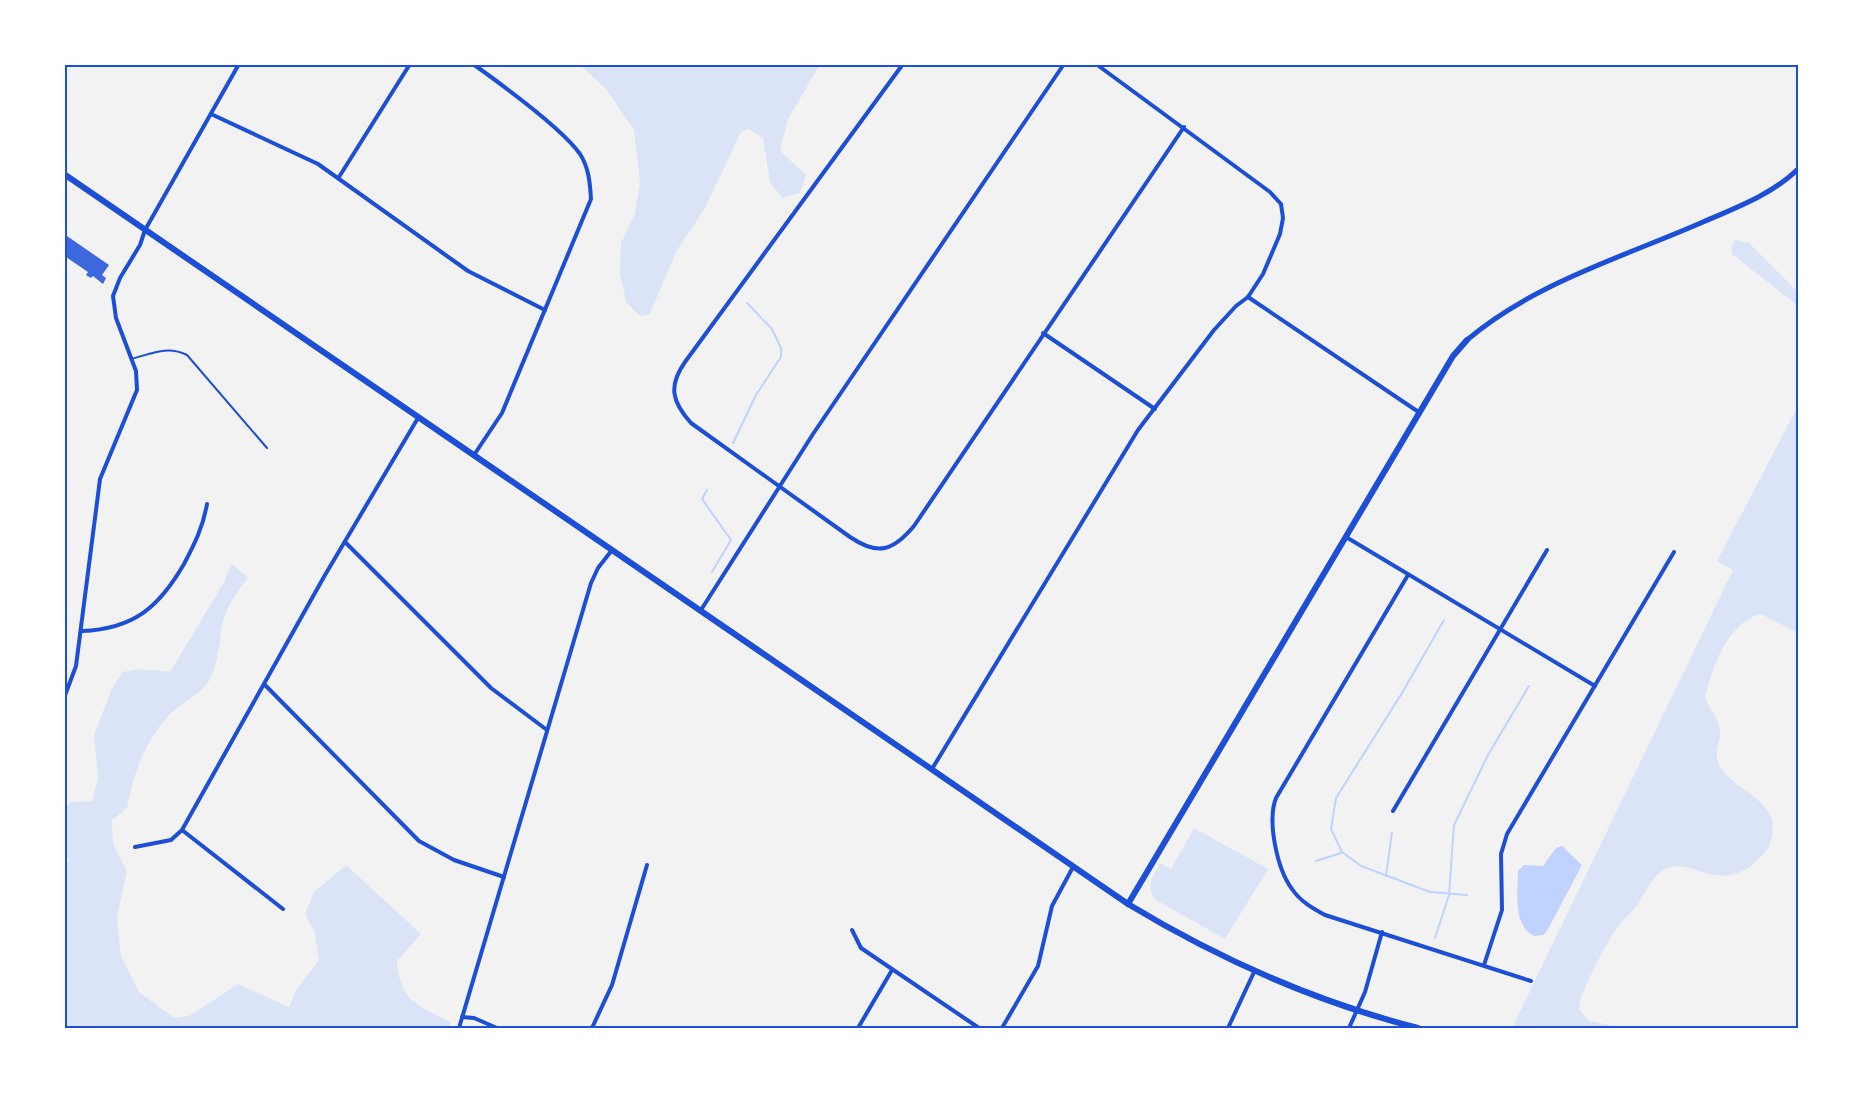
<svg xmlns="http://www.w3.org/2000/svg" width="1863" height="1093" viewBox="0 0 1863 1093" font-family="Bitter,serif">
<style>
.green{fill:#dbe4f7}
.water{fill:#bfd3fe}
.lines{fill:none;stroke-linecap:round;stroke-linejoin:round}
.stream{stroke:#bfd3fe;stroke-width:2}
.building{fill:#3d67dc}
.service{stroke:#1d4ed8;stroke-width:2}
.minor{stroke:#1d4ed8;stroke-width:4}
.tertiary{stroke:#1d4ed8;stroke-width:5}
.secondary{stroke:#1d4ed8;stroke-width:6}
.primary{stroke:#1d4ed8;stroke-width:6}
.neatline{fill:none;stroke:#1d4ed8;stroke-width:2}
</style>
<rect width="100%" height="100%" fill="#f2f2f2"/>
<!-- green -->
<g class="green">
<path d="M580 65H820L788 119 780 151 806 175 800 193 782 198 770 182 763 138 748 129 741 132 705 208 676 252 650 314 640 316 626 302 620 274 621 243 635 214 640 183 634 130 607 90Z"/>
<path d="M1735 240 1749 243 1798 292V306L1732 254V245Z"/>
<path d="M1798 406V633L1761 614C1728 622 1712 667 1705 698 1710 708 1719 720 1720 731 1721 744 1712 752 1720 766 1731 786 1762 795 1771 817 1775 827 1772 844 1765 852 1721 904 1692 851 1662 871 1650 879 1646 893 1638 904 1633 912 1625 917 1620 924 1603 947 1591 974 1580 1000L1579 1009 1589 1021 1625 1028H1512L1733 570 1717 561Z"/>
<path d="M232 564 248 578C236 593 226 607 222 626 219 644 218 668 207 684 198 696 182 702 171 713 146 739 133 773 127 808L112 820 113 844 127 871 117 917 121 956 139 992 174 1018 189 1016 238 984 289 1007 296 990 319 960 314 930 305 914 314 892 346 865 421 934 397 961C400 1002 418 1006 451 1022L449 1028H65L64 869 69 860 65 855V807L71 802 92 801 98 778 94 735 111 691 122 672 141 669 170 672 223 584Z"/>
<path d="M1194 828 1268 869 1225 939 1156 900C1145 887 1153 876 1160 863L1171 869Z"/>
</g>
<!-- water -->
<path class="water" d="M1562 846 1582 865 1547 931 1543 935 1534 936C1512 925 1518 891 1518 871L1524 865 1543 866 1556 848Z"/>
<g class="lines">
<!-- stream -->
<g class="stream">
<path d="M733 443 756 395 781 357V348L772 329 747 303"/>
<path d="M707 490 702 499 731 540 712 572"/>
<path d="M1444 620 1402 693 1336 798 1331 829 1342 852 1361 866 1430 892 1467 895"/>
<path d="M1316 861 1341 853"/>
<path d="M1386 876 1392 832"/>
<path d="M1435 938 1449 895 1454 825 1488 755 1529 686"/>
</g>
</g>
<!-- building -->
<path class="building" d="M64 234 109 265 102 275 106 278 103 284 93 276 91 278 86 275 88 272 66 257 64 260Z"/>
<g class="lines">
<!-- service -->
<path class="service" d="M131 359C151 354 167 345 187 355L267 448"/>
<!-- minor -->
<g class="minor">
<path d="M473 64C501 84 562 128 580 154 589 168 590 183 591 199L502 413 474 455"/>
<path d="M903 64 685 362C668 386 672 402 691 423L850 537C878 556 893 551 914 526L1184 127"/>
<path d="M211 114 318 164 468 271 545 310"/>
<path d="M339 177 410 64"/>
<path d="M1248 297 1420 413"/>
<path d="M1043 333 1155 409"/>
<path d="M1346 537 1595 686"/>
<path d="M345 542 491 688 547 730"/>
<path d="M1408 575 1276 798C1267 821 1277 869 1292 889 1300 901 1312 908 1325 915L1531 981"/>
<path d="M701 610 813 434 1064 64"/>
<path d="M82 631C134 629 159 607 184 564 195 543 203 527 207 504"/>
<path d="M265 685 419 841 454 860 504 877"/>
<path d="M64 698 76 666 100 479 137 390 136 371 116 318 113 296 120 278 140 245 145 230 239 64"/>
<path d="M932 769 1138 430 1214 330 1236 306 1248 297 1263 274 1280 234 1283 218 1281 204 1270 192 1096 64"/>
<path d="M1393 811 1547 550"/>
<path d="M182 830 283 909"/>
<path d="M135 847 171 840 182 830 325 575 418 418"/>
<path d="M852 930 861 948 979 1028"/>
<path d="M1484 965 1502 910 1501 854 1507 834 1674 552"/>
<path d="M462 1017 474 1018 497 1028"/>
<path d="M459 1028 591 583 598 568 612 550"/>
<path d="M592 1028 612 985 647 865"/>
<path d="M858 1028 892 970"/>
<path d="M1002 1028 1038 966 1052 906 1073 867"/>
<path d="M1228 1028 1255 970"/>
<path d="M1349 1028 1365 992 1382 932"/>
</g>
<!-- tertiary -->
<path class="tertiary" d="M1467 340C1534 283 1623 257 1703 222 1735 208 1773 194 1798 169"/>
<!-- secondary -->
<path class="secondary" d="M1128 904 1453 356 1467 340"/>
<!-- primary -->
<path class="primary" d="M64 174 1128 904C1219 959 1316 1002 1418 1028"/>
</g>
<!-- border -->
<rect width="1863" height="1093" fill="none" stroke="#ffffff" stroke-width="132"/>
<rect x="66" y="66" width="1731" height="961" class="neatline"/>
</svg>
